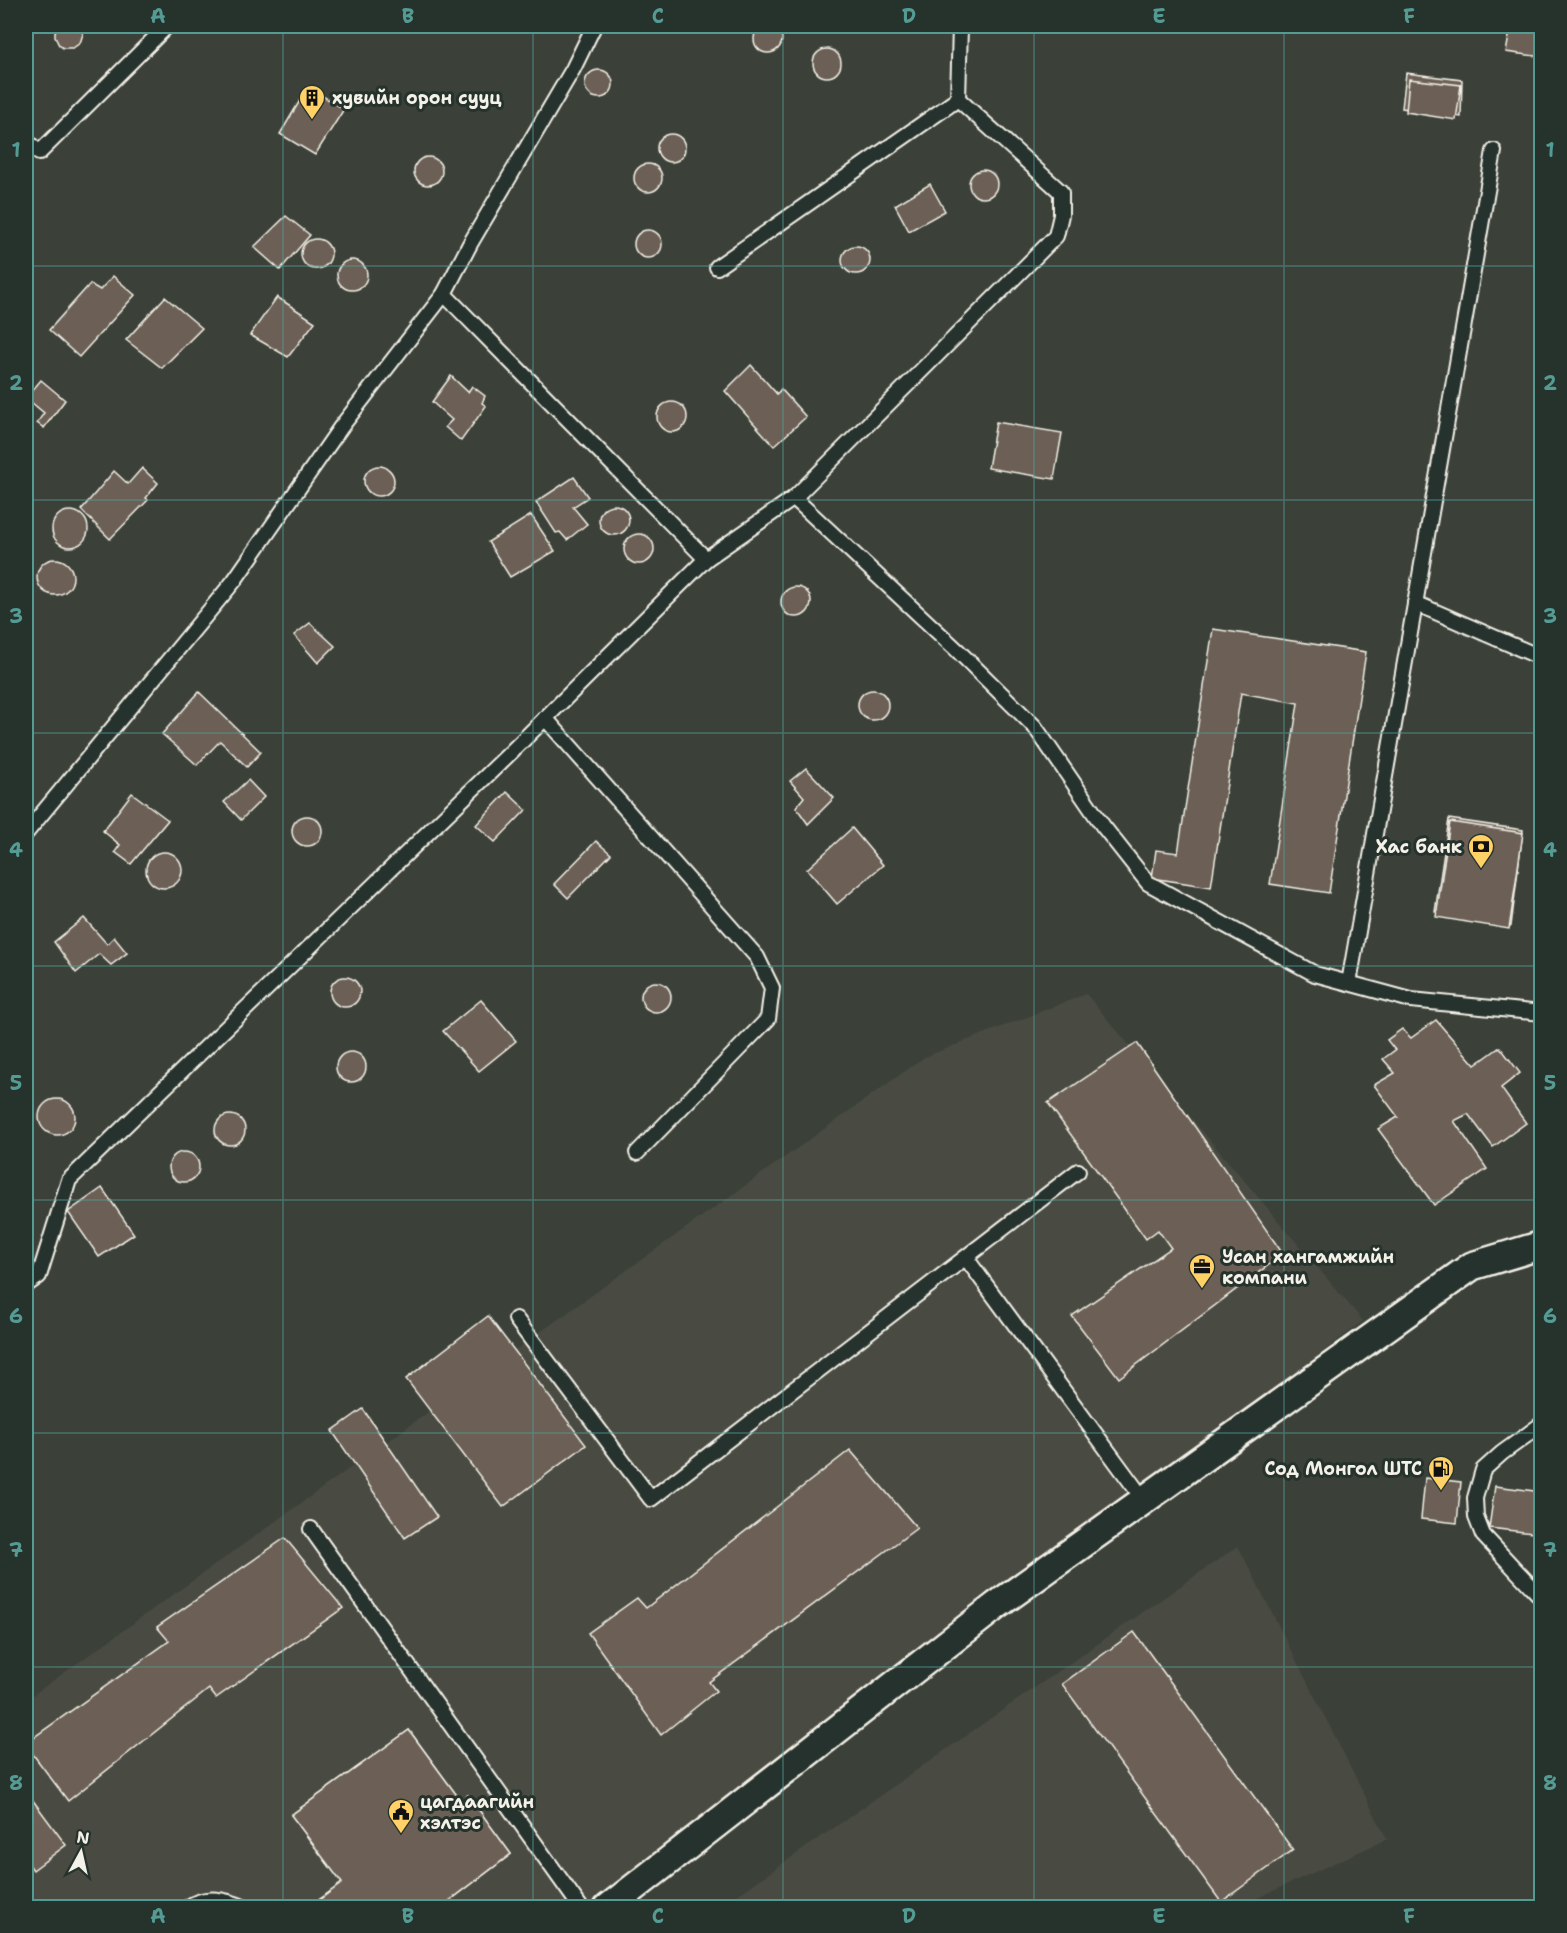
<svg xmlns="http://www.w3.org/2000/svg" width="1567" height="1933" viewBox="0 0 1567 1933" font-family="'Shantell Sans',sans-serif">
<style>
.built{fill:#4a4b42}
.building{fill:#6c6156;stroke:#f4f1e8;stroke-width:1.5}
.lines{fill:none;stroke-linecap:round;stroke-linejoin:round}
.lane-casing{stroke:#f4f1e8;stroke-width:18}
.street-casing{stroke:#f4f1e8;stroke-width:32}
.lane{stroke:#26332d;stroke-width:14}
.street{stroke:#26332d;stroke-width:27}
.grid{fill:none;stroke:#549b93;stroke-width:1.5;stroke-opacity:0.55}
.labels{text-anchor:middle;stroke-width:6;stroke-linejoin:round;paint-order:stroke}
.poi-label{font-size:18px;font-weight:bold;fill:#f4f1e8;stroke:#26332d;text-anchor:start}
.neatline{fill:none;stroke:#549b93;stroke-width:2}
.grid-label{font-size:20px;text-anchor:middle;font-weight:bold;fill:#549b93}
</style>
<rect width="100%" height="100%" fill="#3b4139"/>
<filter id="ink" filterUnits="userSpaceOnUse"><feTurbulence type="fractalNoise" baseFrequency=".0167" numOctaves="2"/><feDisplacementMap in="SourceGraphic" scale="12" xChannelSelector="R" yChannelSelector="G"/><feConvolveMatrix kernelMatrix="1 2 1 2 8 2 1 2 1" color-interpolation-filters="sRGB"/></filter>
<g filter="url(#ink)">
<!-- built -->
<g class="built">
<path d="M1086 994 1363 1321 589 1907H26V1700L925 1057Z"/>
<path d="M1238 1546 1387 1839 1238 1907 719 1908Z"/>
</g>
<!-- building -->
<g class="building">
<circle cx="768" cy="39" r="14"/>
<path d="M58 26H79L83 34 80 43 73 48H63L59 45 55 37V32Z"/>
<path d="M1510 26H1542V56L1508 48Z"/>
<path d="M1511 26H1542V57L1506 52Z"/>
<circle cx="827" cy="63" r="14"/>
<circle cx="599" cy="84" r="14"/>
<path d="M1406 73 1462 80 1461 117 1402 108Z"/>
<path d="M1409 79 1461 85 1456 120 1406 112Z"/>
<path d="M308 87 344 109 315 155 280 134Z"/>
<circle cx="671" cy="148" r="14"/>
<circle cx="428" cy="171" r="14"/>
<circle cx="648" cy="178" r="14"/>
<circle cx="983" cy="184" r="14"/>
<path d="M930 184 945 211 909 231 895 205Z"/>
<path d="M286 216 310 235 280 270 254 247Z"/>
<circle cx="648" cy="244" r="14"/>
<circle cx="316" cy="254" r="15"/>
<circle cx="856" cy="260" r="14"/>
<circle cx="352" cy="275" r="15"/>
<path d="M113 276 135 295 79 357 49 330 90 284 100 290Z"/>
<path d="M165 297 202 328 162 368 126 340Z"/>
<path d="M277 297 315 322 288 357 250 335Z"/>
<path d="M751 365 777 394 781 389 806 417 774 446 725 391Z"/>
<path d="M451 376 468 392 472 386 485 396 482 403 486 406 461 441 445 427 452 420 432 402Z"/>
<path d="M41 380 65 400 44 428 37 423 44 413 26 398Z"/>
<circle cx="672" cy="417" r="15"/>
<path d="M996 422 1062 433 1054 479 988 468Z"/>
<circle cx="379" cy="481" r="15"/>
<path d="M142 468 158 483 146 498 148 500 110 539 81 510 114 471 128 484Z"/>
<path d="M574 477 588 497 573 507 587 524 567 540 560 532 556 533 536 502Z"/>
<circle cx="614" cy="520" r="15"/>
<circle cx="70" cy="529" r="18"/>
<path d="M531 515 555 551 510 577 488 542Z"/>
<circle cx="639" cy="549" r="15"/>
<circle cx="55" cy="577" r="18"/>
<circle cx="796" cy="602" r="15"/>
<path d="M310 623 335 646 318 663 294 635Z"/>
<path d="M1213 629 1366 652 1329 893 1270 884 1298 703 1241 693 1211 887 1152 878 1156 850 1178 853Z"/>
<circle cx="873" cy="705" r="15"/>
<path d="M199 692 261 752 247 767 220 741 197 765 162 734Z"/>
<path d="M806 768 834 798 808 824 796 807 804 797 790 781Z"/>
<path d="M248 780 264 797 241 820 224 802Z"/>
<path d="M507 792 526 810 495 842 476 825Z"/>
<path d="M132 793 168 820 131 864 115 852 120 845 103 831Z"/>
<circle cx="307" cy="831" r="15"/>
<path d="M1449 819 1523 830 1511 926 1435 912Z"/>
<path d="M1450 822 1523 833 1509 929 1436 917Z"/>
<path d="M852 828 883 865 837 904 807 869Z"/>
<path d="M596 841 611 854 568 898 554 884Z"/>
<circle cx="164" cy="870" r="18"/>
<path d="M84 918 107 944 114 937 127 953 111 965 99 954 76 973 54 942Z"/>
<circle cx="345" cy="992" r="15"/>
<circle cx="656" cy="997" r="15"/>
<path d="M481 1000 516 1041 479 1071 443 1031Z"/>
<path d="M1436 1020 1475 1065 1500 1047 1520 1073 1501 1088 1526 1123 1493 1147 1468 1114 1454 1121 1487 1169 1434 1205 1378 1129 1398 1117 1374 1085 1395 1073 1383 1059 1395 1050 1387 1040 1402 1029 1411 1038Z"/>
<path d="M1137 1043 1283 1254 1119 1378 1072 1316 1171 1248 1158 1230 1146 1239 1048 1103Z"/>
<circle cx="351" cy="1067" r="15"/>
<circle cx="57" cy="1117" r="18"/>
<circle cx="230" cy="1130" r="15"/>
<circle cx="184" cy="1167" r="15"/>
<path d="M102 1188 134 1234 99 1257 68 1212Z"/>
<path d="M488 1316 586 1445 503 1507 406 1379Z"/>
<path d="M363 1409 437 1517 405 1538 332 1431Z"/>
<path d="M850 1450 917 1528 709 1682 716 1691 661 1735 588 1633 637 1598 646 1608Z"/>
<path d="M1425 1478 1461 1482 1457 1523 1421 1519Z"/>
<path d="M1495 1486 1542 1492V1534L1489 1528Z"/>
<path d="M285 1538 343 1608 216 1698 209 1689 68 1801 26 1745V1743L169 1641 157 1627Z"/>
<path d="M1134 1632 1293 1850 1221 1902 1062 1684Z"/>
<path d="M409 1730 461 1801 468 1795 511 1854 440 1908H325L319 1900 342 1883 291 1815Z"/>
<path d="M409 1730 461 1801 468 1795 511 1854 440 1908H325L319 1900 342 1883 291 1815Z"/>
<path d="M26 1791 66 1845 33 1870 26 1860Z"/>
<path d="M1518 1904V1908H1442V1906Z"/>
</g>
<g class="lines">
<defs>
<g id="lane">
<path d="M26 140 39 153 167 26"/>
<path d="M717 267 958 99"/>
<path d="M444 294 706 559"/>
<path d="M794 498 957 650 1035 727 1103 826 1148 883 1315 974 1411 1000 1542 1013"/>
<path d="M1415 603 1542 658"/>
<path d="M545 718 757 957 772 988 768 1019 637 1153"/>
<path d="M26 833 234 581 341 427 444 294 470 244 573 69 594 26"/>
<path d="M1349 983 1494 151"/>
<path d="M966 1258 1144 1500"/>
<path d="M26 1285 39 1276 69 1180 506 757 706 559 794 498 1056 236 1061 215V192L958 99 960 26"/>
<path d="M516 1319 651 1499 1078 1171"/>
<path d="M1542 1424 1502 1453 1483 1470 1475 1498 1476 1517 1483 1535 1542 1598"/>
<path d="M311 1529 581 1908"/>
<path d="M187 1908C206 1894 227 1900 246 1908"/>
</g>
<path id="street" d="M608 1908 997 1605 1472 1266 1542 1245"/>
</defs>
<!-- lane casing -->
<use href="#lane" class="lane-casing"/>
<!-- street casing -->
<use href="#street" class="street-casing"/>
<!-- lane -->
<use href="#lane" class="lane"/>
<!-- street -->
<use href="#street" class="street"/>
</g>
</g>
<!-- grid -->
<path class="grid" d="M283 26V1908M533 26V1908M783 26V1908M1034 26V1908M1284 26V1908M26 266H1542M26 500H1542M26 733H1542M26 966H1542M26 1200H1542M26 1433H1542M26 1667H1542"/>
<!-- icons -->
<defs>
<symbol id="building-pin" viewBox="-11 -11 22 30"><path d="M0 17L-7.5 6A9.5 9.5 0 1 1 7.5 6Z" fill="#ffd166" stroke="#26332d"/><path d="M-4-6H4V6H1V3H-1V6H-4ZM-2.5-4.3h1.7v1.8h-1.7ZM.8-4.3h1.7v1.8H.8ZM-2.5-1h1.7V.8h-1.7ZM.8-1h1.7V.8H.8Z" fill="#111"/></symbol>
<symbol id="bank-pin" viewBox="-11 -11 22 30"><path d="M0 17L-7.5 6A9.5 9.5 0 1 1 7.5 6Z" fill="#ffd166" stroke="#26332d"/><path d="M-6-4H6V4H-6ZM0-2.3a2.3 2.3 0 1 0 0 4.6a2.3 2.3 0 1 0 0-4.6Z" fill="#111"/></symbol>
<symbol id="office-pin" viewBox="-11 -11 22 30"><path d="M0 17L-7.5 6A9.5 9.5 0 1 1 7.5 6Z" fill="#ffd166" stroke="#26332d"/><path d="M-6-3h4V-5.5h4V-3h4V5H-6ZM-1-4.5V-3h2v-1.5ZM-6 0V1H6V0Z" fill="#111"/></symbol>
<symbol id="fuel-pin" viewBox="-11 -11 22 30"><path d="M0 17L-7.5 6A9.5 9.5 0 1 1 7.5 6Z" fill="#ffd166" stroke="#26332d"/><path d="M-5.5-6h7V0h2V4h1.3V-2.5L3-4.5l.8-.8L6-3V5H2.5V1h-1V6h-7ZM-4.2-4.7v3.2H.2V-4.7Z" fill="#111"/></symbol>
<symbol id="civic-pin" viewBox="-11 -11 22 30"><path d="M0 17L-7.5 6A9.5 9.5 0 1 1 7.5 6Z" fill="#ffd166" stroke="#26332d"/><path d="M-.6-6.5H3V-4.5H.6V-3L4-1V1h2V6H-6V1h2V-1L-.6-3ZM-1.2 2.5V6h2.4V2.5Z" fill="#111"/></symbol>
</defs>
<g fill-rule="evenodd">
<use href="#building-pin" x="297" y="83" width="30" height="40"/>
<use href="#bank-pin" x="1466" y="832" width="30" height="40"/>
<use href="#office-pin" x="1187" y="1252" width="30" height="40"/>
<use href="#fuel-pin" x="1426" y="1454" width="30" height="40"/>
<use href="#civic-pin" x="386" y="1797" width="30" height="40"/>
</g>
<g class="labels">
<!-- poi labels -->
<g class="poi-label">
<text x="332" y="104">хувийн орон сууц</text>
<text x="1462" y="853" text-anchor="end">Хас банк</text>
<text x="1222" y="1263">Усан хангамжийн<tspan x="1222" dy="21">компани</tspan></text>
<text x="1422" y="1475" text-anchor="end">Сод Монгол ШТС</text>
<text x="420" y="1808">цагдаагийн<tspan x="420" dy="21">хэлтэс</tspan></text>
</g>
</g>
<!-- margin -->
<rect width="1567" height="1933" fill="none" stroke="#26332d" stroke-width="66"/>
<!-- north arrow -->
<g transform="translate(81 1852) rotate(8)" stroke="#26332d" stroke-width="4.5" paint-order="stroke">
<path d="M0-4.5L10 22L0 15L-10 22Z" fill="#f4f1e8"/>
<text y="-9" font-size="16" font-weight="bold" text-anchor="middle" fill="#f4f1e8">N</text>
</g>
<rect x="33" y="33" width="1501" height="1867" class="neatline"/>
<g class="grid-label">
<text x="158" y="23">A</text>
<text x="408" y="23">B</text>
<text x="658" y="23">C</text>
<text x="909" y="23">D</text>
<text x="1159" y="23">E</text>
<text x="1409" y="23">F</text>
<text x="16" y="157">1</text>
<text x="1550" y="157">1</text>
<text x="16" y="390">2</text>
<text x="1550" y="390">2</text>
<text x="16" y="623">3</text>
<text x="1550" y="623">3</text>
<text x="16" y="857">4</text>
<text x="1550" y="857">4</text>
<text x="16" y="1090">5</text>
<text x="1550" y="1090">5</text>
<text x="16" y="1323">6</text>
<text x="1550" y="1323">6</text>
<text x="16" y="1557">7</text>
<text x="1550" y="1557">7</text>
<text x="16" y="1790">8</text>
<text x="1550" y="1790">8</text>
<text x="158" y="1923">A</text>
<text x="408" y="1923">B</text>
<text x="658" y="1923">C</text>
<text x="909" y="1923">D</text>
<text x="1159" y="1923">E</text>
<text x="1409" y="1923">F</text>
</g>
</svg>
